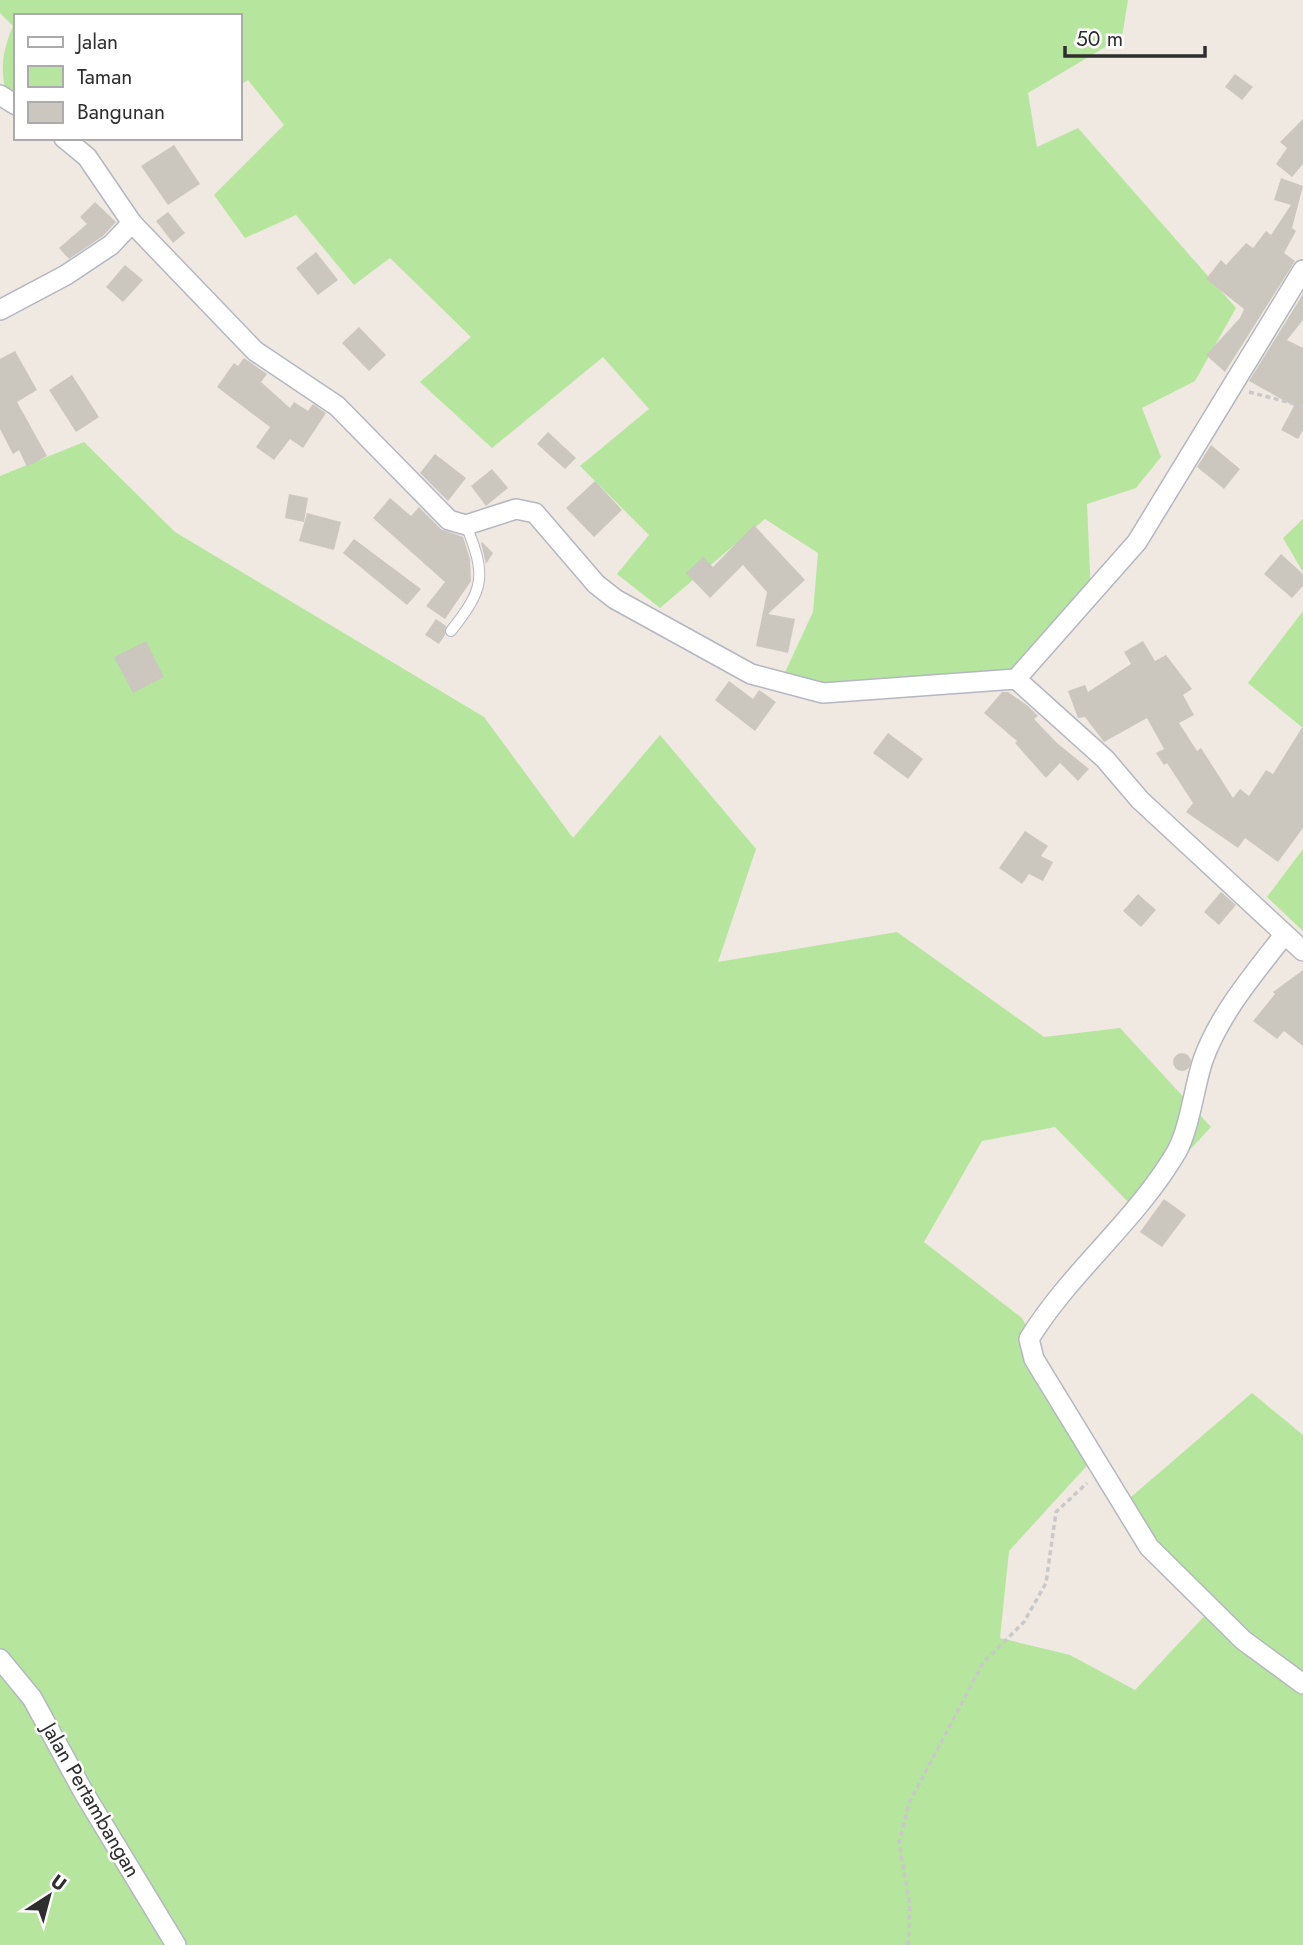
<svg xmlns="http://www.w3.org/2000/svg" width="1303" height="1945" viewBox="0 0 1303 1945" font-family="Jost,sans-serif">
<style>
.green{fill:#b6e59e}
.building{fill:#cbc7bf}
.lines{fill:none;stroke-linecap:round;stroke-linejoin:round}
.service-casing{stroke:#b4b7c1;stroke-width:12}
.minor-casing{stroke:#b4b7c1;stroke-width:22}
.path{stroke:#c9c9c9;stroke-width:3.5;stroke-dasharray:5 3.5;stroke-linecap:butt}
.service{stroke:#fff;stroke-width:10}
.minor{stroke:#fff;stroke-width:19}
.labels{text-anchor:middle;stroke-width:5;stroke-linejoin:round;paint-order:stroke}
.street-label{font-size:21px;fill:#2e2e2e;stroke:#fff}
</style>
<rect width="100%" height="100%" fill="#efe9e1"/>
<!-- green -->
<g class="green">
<path d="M0 0H1128L1122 37 1028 93 1037 147 1078 128 1236 308 1195 381 1142 408 1161 457 1136 488 1087 504 1091 595 1022 671 836 697 781 681 813 612 818 553 765 519 660 608 617 574 649 535 580 466 649 409 603 357 492 448 420 382 471 337 390 258 354 285 296 215 245 238 214 195 284 125 248 80 240 85V16H16V111L10 108C0 74 0 57 13 26L0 13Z"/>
<path d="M84 442 175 532 484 717 573 838 660 735 756 849 718 962 897 932 1044 1037 1120 1028 1211 1127 1135 1209 1055 1127 982 1141 924 1242 1022 1318 1093 1459 1009 1551 1000 1638 1070 1655 1135 1690 1211 1609 1124 1503 1252 1393 1303 1435V1945H0V476Z"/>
<path d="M1303 519V572L1283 538Z"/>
<path d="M1303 611V728L1248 683Z"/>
<path d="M1303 849V931L1267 897Z"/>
</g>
<!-- building -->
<g class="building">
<path d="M1235 74 1253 87 1242 100 1225 87Z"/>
<path d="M1303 119V164L1292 177 1276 164 1287 148 1280 142Z"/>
<path d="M174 145 200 184 168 205 141 166Z"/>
<path d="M1281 178 1303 186 1292 228 1296 231 1284 253 1295 261 1225 372 1206 355 1240 318 1244 309 1206 279 1221 260 1226 265 1246 243 1253 248 1266 231 1271 235 1291 205 1274 200Z"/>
<path d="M95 202 116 222 103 236 69 259 59 248 87 224 80 217Z"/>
<path d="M168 212 185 233 173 243 156 221Z"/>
<path d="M316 252 338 280 318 295 296 268Z"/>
<path d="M125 265 143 280 123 302 106 287Z"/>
<path d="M1303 294V320L1287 340 1303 348V430L1298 439 1281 430 1294 406 1249 381Z"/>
<path d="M359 327 386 355 369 371 342 343Z"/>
<path d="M15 351 37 390 17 402 47 456 27 467 19 450 13 454 0 429V359Z"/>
<path d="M244 358 267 374 261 382 290 408 294 402 308 411 313 404 326 413 303 448 290 439 274 460 256 447 270 427 217 387 234 363 238 366Z"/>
<path d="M72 375 99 417 76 432 49 390Z"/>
<path d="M548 432 576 458 565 469 537 444Z"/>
<path d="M1211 445 1240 469 1224 489 1197 467Z"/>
<path d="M435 454 466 478 448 501 420 473Z"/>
<path d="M492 469 508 488 486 506 471 486Z"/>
<path d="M595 481 622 510 594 537 566 508Z"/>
<path d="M289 494 308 498 304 522 285 518Z"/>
<path d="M390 498 411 516 419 507 441 529 463 537 470 559 471 581 445 619 426 606 445 582 373 518Z"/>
<path d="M307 513 341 522 334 550 299 541Z"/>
<path d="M754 525 805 580 768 614 795 619 788 653 756 646 767 592 743 565 710 598 686 573 703 557 713 567Z"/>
<path d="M354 539 421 589 407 605 343 553Z"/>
<path d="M482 542 493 553 486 564 481 543Z"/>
<path d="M1281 554 1303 574V586L1292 598 1264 574Z"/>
<path d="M436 619 446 626 445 635 439 644 425 635Z"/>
<path d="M146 641 164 677 133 693 114 657Z"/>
<path d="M1143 641 1155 661 1166 655 1192 689 1183 695 1194 715 1179 723 1197 751 1201 748 1233 798 1240 789 1249 796 1266 770 1273 774 1303 726V828L1278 862 1245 838 1238 848 1186 812 1193 803 1167 763 1164 765 1156 753 1164 749 1147 718 1104 742 1085 717 1078 718 1068 691 1085 685 1088 692 1131 664 1124 652Z"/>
<path d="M729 681 753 699 759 690 776 702 755 731 715 700Z"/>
<path d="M1002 692H1008L1028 706 1038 716 1034 719 1057 743 1089 769 1078 781 1060 763 1046 778 1015 743 1017 741 984 713Z"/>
<path d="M888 733 923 759 908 779 873 753Z"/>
<path d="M1025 831 1048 846 1041 856 1053 862 1043 881 1029 874 1022 884 999 868Z"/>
<path d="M1221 892 1236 905 1219 925 1204 912Z"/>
<path d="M1138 894 1156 910 1141 927 1123 911Z"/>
<path d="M1303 970V1046L1284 1031 1277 1039 1253 1021 1275 994 1273 992Z"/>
<circle cx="1182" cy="1062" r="9"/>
<path d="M1164 1199 1186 1215 1162 1247 1140 1232Z"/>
</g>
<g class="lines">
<defs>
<path id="service" d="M451 631C484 589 487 577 466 525"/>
<g id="minor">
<path d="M0 95 16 105"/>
<path d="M64 138 87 157 132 223 255 351 337 406 449 520 466 525 516 509 535 513 596 584 615 599 751 674 823 693 1016 679 1105 759 1140 800 1303 951"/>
<path d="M0 310 66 275 111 245 132 223"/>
<path d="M1016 679 1137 542 1303 270"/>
<path d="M1284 935C1254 974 1220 1013 1203 1060 1194 1087 1190 1127 1177 1151 1137 1220 1070 1272 1029 1339L1034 1359 1149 1547 1243 1640 1303 1684"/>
<path d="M0 1659 32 1698 84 1793 176 1945"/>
</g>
</defs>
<!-- service casing -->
<use href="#service" class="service-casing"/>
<!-- minor casing -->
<use href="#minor" class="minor-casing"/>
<!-- path -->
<g class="path">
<path d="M1249 392 1303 406"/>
<path d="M908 1945 910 1905 899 1843 909 1803 983 1663 1024 1622 1046 1583 1056 1512 1087 1483"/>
</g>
<!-- service -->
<use href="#service" class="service"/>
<!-- minor -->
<use href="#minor" class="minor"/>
</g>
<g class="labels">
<!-- street labels -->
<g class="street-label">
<text transform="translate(91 1800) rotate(60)" y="7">Jalan Pertambangan</text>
</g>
</g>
<!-- legend -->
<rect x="14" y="14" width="228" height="126" fill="#ffffff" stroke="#ababab" stroke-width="2"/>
<rect x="28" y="37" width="35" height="10" fill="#ffffff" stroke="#ababab" stroke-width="2"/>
<text x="77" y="49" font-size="21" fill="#2e2e2e">Jalan</text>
<rect x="28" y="66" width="35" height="21" fill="#b6e59e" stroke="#ababab" stroke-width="2"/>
<text x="77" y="84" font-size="21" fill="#2e2e2e">Taman</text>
<rect x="28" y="102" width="35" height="21" fill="#cbc7bf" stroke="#ababab" stroke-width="2"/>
<text x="77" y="119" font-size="21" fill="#2e2e2e">Bangunan</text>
<!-- north arrow -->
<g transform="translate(49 1896) rotate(36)" stroke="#ffffff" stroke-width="5" paint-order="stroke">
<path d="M0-5L12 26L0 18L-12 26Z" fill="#2e2e2e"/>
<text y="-10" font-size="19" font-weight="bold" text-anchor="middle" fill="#2e2e2e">U</text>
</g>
<!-- scale -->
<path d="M1065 46v10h140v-10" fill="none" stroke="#2e2e2e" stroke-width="3.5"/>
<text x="1076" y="46" font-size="21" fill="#2e2e2e" stroke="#ffffff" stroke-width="5" paint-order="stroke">50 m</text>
</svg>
